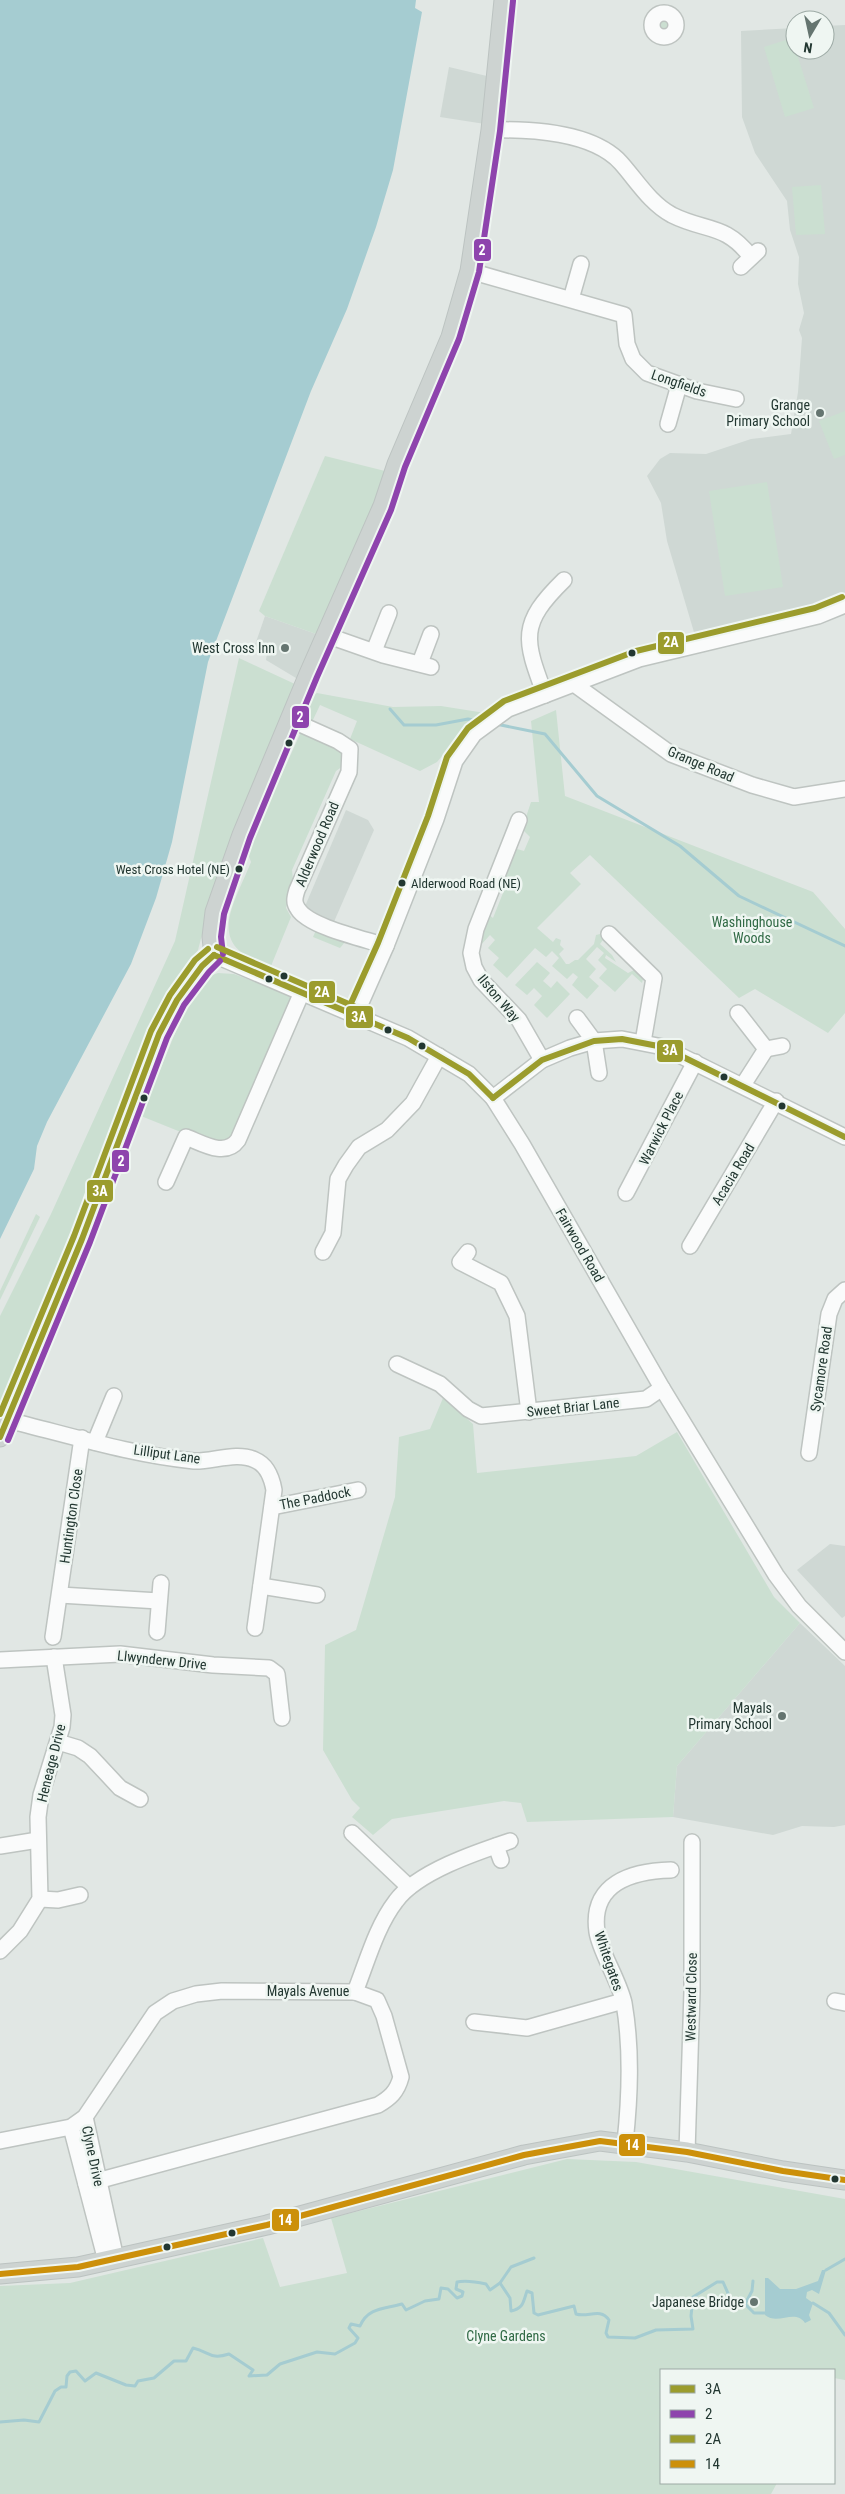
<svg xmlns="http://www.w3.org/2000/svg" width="845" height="2494" viewBox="0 0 845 2494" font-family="'Roboto Condensed',sans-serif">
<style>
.built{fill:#cfd8d4}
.green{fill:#cbdfd1}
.water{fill:#a5ccd1}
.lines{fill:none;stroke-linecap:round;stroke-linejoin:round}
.stream{stroke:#a5ccd1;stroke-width:3}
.minor-casing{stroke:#bec4c1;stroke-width:18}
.major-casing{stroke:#bcc3c1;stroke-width:21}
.minor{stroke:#fafbfb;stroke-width:15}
.major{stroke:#cdd3d1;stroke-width:19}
.bus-1-casing{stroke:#eff6f2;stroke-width:10}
.bus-2-casing{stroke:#eff6f2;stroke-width:10}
.bus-3-casing{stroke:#eff6f2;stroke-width:10}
.bus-4-casing{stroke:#eff6f2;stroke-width:10}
.bus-1{stroke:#9b9c2d;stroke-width:6}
.bus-2{stroke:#8e44ad;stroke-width:6}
.bus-3{stroke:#9b9c2d;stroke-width:6}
.bus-4{stroke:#cc900a;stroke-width:6}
.poi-dot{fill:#657570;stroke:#eff6f2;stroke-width:2}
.bus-dot{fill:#223731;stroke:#eff6f2;stroke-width:2}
.labels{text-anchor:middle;stroke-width:5;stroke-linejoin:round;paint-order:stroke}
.bus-label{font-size:13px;fill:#223731;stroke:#eff6f2;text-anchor:end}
.street-label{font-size:14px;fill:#223731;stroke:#eff6f2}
.poi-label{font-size:14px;fill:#223731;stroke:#eff6f2;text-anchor:end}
.park-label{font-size:14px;fill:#306a45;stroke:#eff6f2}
.line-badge{stroke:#eff6f2;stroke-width:2}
.badge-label{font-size:14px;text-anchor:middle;font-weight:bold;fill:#fff}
</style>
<rect width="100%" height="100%" fill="#e1e7e4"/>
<!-- built -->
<g class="built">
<path d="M845 25V601L696 639 667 541 661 503 647 476 660 459 670 453 706 454 751 439 791 434 798 392 802 338 799 330 804 313 798 284 799 257 790 230 787 201 755 153 742 117 741 31 795 28V50H825V26Z"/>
<path d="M449 67 491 77 485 124 440 117Z"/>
<path d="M265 616 319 635 301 681 266 660 267 653 257 650 255 645Z"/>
<path d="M346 810 368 820 374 830 333 924 303 911Z"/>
<path d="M830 1544 845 1546V1616L842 1618 797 1570Z"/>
<path d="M800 1623 845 1666V1825L834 1827 802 1826 773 1835 673 1817 677 1766Z"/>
</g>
<!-- green -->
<g class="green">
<circle cx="665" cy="24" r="6"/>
<path d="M792 38 814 108 785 117 764 47Z"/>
<path d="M821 185 825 234 796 235 792 187Z"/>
<path d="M845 411V455L834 459 819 421Z"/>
<path d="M325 456 389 472 319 635 265 616 259 611Z"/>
<path d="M767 482 783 587 725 596 709 491Z"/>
<path d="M239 658 297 685 209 908 198 950 166 994 127 1088 74 1231 0 1416V1316L51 1214 175 941Z"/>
<path d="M317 693 393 707 441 706 485 713 466 727 437 762 420 771 350 739 357 721 320 705 312 722 304 719 312 696Z"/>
<path d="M556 710 565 796 813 892 845 929V1013L828 1033 755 989 739 998 590 855 570 873 581 884 537 928 553 942 556 938 561 940 560 945 564 949 559 954 566 964H569L575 960H578L594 944 596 935 600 934 605 937 600 944 612 955 616 962 606 955 605 958 628 973 634 970 643 979 642 983 632 974 615 992 599 978 607 969 598 960 604 953 597 947 586 959 596 969 589 977 599 986 587 999 572 985 578 977 573 973 567 979 552 966 559 958 552 951 546 957 535 948 507 978 493 965 499 958 488 948 495 940 490 935 479 947 475 945 488 914 493 918 503 893 495 889 510 852 517 849 524 851 530 837 522 829 531 802H539L531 721Z"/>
<path d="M301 732 336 747 343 753V766L336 771 292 870 293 880 286 908 291 917 271 966C203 947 233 907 251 862L247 851Z"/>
<path d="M316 930 345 942 340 948 313 937Z"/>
<path d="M537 962 550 973 543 981 551 988 557 981 570 994 547 1018 534 1005 542 996 534 988 527 995 515 985Z"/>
<path d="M218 973 234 974 292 996 234 1138 218 1147 141 1116 192 992 207 977Z"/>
<path d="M36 1214 40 1217 0 1300V1291Z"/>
<path d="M443 1398 473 1424 477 1473 636 1456 677 1432 774 1597 800 1623 677 1766 673 1817 527 1822 521 1803 504 1801 392 1819 373 1835 352 1817 360 1808 352 1800 323 1750 325 1645 356 1630 395 1497 399 1437 430 1429Z"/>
<path d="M567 2159 636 2162 845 2199V2380L834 2378V2370H661V2483H777L771 2494H0V2286L70 2283 263 2238 280 2287 347 2273 331 2218Z"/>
</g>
<!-- water -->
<g class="water">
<path d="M0 0H416L415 8 422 12 393 170 376 227 347 309 311 391 208 662 172 842 156 898 131 964 47 1122 37 1146 34 1169 0 1239Z"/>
<path d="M822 2270H826L819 2294 812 2290 807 2292 806 2298 813 2303 809 2315 811 2320 805 2323C795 2308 778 2326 765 2315V2278H768L780 2289H796L818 2281Z"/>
</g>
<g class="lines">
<!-- stream -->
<g class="stream">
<path d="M390 709 404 725H436L468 719 483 722"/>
<path d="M496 724 545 734 597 796 680 846 739 896 845 946"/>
<path d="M534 2258 511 2267 500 2283 510 2298 511 2311C524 2308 523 2302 527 2291L532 2293 534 2313 538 2315 574 2306 576 2314C588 2318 600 2307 609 2320L606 2333 608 2337 635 2338 656 2330 693 2329 691 2316 693 2297 717 2282H723L731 2300 745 2304"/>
<path d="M826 2270 845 2259"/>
<path d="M753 2281 752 2291 745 2304 754 2313H765"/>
<path d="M813 2303 829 2313 845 2335"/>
<path d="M0 2422 24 2420 39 2422 55 2391 61 2387H66L67 2376 70 2372 76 2371 85 2381 96 2373 126 2385 135 2386 138 2381 154 2378 174 2361H186L193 2348C210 2352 210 2360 229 2354L253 2370 249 2376 267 2375 280 2364 317 2352 335 2354 355 2343 358 2338 349 2328 351 2324 360 2326C368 2307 385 2309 402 2304L406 2310 425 2301 439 2299 441 2288 448 2289 457 2298 462 2296 463 2292 456 2289 457 2282C466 2280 477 2282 486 2284L490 2290 500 2283"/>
</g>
<defs>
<g id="minor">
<circle cx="664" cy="25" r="12"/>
<path d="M491 130C530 129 593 132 621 163 637 181 650 203 672 215 706 232 725 223 751 257"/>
<path d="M741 267 758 251"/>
<path d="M470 271 624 315 627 344 633 359 647 373 697 391 736 399"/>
<path d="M571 299 581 264"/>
<path d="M668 424 679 385"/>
<path d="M326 635 383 655 431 667"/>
<path d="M374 651 389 613"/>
<path d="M420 663 431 634"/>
<path d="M574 684 671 754 752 785 794 797 845 789"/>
<path d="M545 695C524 639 519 624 564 580"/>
<path d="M291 720 338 741 350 749 349 772 297 890C295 897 293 902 298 909 309 927 365 939 386 946"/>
<path d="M519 820 476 929 471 953 474 967 481 980 519 1020 542 1060"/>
<path d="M609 934 654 978 643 1042"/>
<path d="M214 955 408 1038 469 1074 493 1098 522 1144 662 1388 776 1575 799 1606 845 1652"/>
<path d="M738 1013 766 1049 743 1085"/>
<path d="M355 1016 386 946 436 819 455 761 474 734 508 709 639 659 818 616 845 605"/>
<path d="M577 1018 594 1041 599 1073"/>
<path d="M766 1049 782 1046"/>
<path d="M493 1098 542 1060 570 1048 594 1041 622 1039 663 1047 845 1137"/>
<path d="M166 1182 186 1137C202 1143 225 1158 238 1140L302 992"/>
<path d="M626 1193 695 1062"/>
<path d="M690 1246 776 1101"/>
<path d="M323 1252 333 1233 338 1179 346 1165 359 1147 387 1130 413 1103 439 1056"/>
<path d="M468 1252 460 1262 501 1283 517 1316 529 1412"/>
<path d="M397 1364 440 1384 468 1409 481 1416 646 1399 662 1388"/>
<path d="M7 1420C69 1435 131 1455 194 1461 212 1462 237 1451 255 1460 267 1465 272 1479 274 1490L255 1628"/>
<path d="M95 1442 114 1396"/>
<path d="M809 1453 829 1314 835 1299 845 1290"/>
<path d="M272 1507 358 1490"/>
<path d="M261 1586 317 1595"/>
<path d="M60 1595 159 1601"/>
<path d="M157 1632 161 1583"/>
<path d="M53 1637 82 1438"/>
<path d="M0 1660 120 1654 213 1665 269 1668 277 1674 282 1718"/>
<path d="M58 1742 78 1748 90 1756 120 1788 140 1799"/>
<path d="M352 1833 409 1887"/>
<path d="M0 1846 38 1840"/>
<path d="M496 1846 501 1860"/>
<path d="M40 1899 58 1900 80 1895"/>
<path d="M0 1951 20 1931 40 1899 38 1817 41 1795 62 1727 63 1715 54 1657"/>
<path d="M355 1992C367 1962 376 1927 396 1901 417 1872 477 1852 510 1841"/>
<path d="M835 2001 845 2003"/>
<path d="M474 2022 527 2028 623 2001"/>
<path d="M85 2117 116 2259"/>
<path d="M71 2127 106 2261"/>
<path d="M0 2141 71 2127 85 2117 155 2013 173 2001 196 1994 222 1991 355 1992 377 2000 384 2016 401 2077C397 2092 390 2098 378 2105L86 2184"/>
<path d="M625 2143C630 2096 632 2050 624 2003 619 1980 600 1952 597 1932 590 1883 632 1871 671 1870"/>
<path d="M687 2152 692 1991V1842"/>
</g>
<g id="major">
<path d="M0 1437 82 1239 159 1034 177 1000 202 966 214 955 212 937 215 912 242 835 309 674 383 506 397 464 451 337 470 271 491 130 504 0"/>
<path d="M0 2274 78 2267 267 2225 524 2155 600 2141 687 2152 783 2171 845 2180"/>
</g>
</defs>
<!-- minor casing -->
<use href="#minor" class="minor-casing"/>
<!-- major casing -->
<use href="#major" class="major-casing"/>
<!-- minor -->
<use href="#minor" class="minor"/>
<!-- major -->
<use href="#major" class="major"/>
<defs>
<g id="bus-1">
<path d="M214 955 408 1038 469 1074 493 1098"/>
<path d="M493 1098 542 1060 594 1041 622 1039 663 1047 845 1137"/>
<path d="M0 1437 82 1239 159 1034 177 1000 202 966 214 955"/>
</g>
<g id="bus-2">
<path d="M223 954 221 937 224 914 250 838 317 677 391 510 405 467 459 339 479 272 500 131 513 1"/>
<path d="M8 1440 90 1242 167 1038 184 1005 209 972 220 961"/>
</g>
<g id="bus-3">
<path d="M217 947 358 1008"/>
<path d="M347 1012 378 943 428 816 447 757 468 728 504 701 636 651 815 608 842 597"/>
<path d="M0 1414 74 1236 151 1031 170 995 195 960 208 949"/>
</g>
<path id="bus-4" d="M0 2274 78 2267 267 2225 524 2155 600 2141 687 2152 783 2171 845 2180"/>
</defs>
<!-- bus-1 casing -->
<use href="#bus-1" class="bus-1-casing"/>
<!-- bus-2 casing -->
<use href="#bus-2" class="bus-2-casing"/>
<!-- bus-3 casing -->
<use href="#bus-3" class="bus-3-casing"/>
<!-- bus-4 casing -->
<use href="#bus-4" class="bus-4-casing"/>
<!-- bus-1 -->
<use href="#bus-1" class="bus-1"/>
<!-- bus-2 -->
<use href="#bus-2" class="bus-2"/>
<!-- bus-3 -->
<use href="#bus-3" class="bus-3"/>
<!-- bus-4 -->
<use href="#bus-4" class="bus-4"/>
</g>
<!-- markers -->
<g class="poi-dot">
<circle cx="820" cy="413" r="5"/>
<circle cx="285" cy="648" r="5"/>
<circle cx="782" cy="1716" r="5"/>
<circle cx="754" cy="2302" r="5"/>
</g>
<g class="bus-dot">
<circle cx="632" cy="653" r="4.5"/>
<circle cx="289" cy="743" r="4.5"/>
<circle cx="239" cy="869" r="4.5"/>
<circle cx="402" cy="883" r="4.5"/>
<circle cx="284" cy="976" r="4.5"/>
<circle cx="269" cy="979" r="4.5"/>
<circle cx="388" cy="1030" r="4.5"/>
<circle cx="422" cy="1046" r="4.5"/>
<circle cx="724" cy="1077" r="4.5"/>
<circle cx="144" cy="1098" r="4.5"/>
<circle cx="782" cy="1106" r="4.5"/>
<circle cx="835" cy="2179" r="4.5"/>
<circle cx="232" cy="2233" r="4.5"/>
<circle cx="167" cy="2247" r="4.5"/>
</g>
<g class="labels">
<!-- bus labels -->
<g class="bus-label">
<text x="230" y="874">West Cross Hotel (NE)</text>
<text x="411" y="888" text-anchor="start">Alderwood Road (NE)</text>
</g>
<!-- street labels -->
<g class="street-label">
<text transform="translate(679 383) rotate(19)" y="5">Longfields</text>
<text transform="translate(701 764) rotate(23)" y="5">Grange Road</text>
<text transform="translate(317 844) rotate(-67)" y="5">Alderwood Road</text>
<text transform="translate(499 998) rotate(50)" y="5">Ilston Way</text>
<text transform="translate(661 1128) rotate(-63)" y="5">Warwick Place</text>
<text transform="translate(733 1174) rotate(-59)" y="5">Acacia Road</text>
<text transform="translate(580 1245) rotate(60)" y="5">Fairwood Road</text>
<text transform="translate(821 1369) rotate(-82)" y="5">Sycamore Road</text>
<text transform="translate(573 1407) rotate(-6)" y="5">Sweet Briar Lane</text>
<text transform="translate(167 1454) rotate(8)" y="5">Lilliput Lane</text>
<text transform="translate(315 1498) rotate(-11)" y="5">The Paddock</text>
<text transform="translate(71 1516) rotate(-82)" y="5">Huntington Close</text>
<text transform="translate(162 1660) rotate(6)" y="5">Llwynderw Drive</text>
<text transform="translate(51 1763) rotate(-76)" y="5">Heneage Drive</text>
<text transform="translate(609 1961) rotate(71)" y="5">Whitegates</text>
<text x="308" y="1996">Mayals Avenue</text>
<text transform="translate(691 1997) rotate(-89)" y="5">Westward Close</text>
<text transform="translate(93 2156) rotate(78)" y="5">Clyne Drive</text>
</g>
<!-- poi labels -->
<g class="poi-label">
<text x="810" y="410">Grange<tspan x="810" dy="16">Primary School</tspan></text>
<text x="275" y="653">West Cross Inn</text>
<text x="772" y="1713">Mayals<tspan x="772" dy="16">Primary School</tspan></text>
<text x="744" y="2307">Japanese Bridge</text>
</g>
<!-- park labels -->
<g class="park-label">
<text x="752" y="927">Washinghouse<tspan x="752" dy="16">Woods</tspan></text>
<text x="506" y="2341">Clyne Gardens</text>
</g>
</g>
<g class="line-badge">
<rect x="473" y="238" width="19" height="24" rx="5" fill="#8e44ad"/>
<rect x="657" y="631" width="28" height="24" rx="5" fill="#9b9c2d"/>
<rect x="291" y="705" width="19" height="24" rx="5" fill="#8e44ad"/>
<rect x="308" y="980" width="28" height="24" rx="5" fill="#9b9c2d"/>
<rect x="345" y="1005" width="29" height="24" rx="5" fill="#9b9c2d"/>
<rect x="656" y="1039" width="28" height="24" rx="5" fill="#9b9c2d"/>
<rect x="111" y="1149" width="19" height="24" rx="5" fill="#8e44ad"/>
<rect x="86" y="1179" width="28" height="24" rx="5" fill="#9b9c2d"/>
<rect x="618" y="2133" width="28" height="24" rx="5" fill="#cc900a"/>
<rect x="271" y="2208" width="29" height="24" rx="5" fill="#cc900a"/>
</g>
<g class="badge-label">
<text x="482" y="255">2</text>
<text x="671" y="647">2A</text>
<text x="300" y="722">2</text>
<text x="322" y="997">2A</text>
<text x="359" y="1022">3A</text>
<text x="670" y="1055">3A</text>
<text x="121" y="1166">2</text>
<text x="100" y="1196">3A</text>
<text x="632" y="2150">14</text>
<text x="285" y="2225">14</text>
</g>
<!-- legend -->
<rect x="660" y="2369" width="175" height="115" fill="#eff6f2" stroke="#9daaa5"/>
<rect x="670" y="2385" width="25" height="8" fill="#9b9c2d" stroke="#9daaa5"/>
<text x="705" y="2394" font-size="15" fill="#223731">3A</text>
<rect x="670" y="2410" width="25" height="8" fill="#8e44ad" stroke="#9daaa5"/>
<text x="705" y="2419" font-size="15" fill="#223731">2</text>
<rect x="670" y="2435" width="25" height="8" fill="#9b9c2d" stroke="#9daaa5"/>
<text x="705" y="2444" font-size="15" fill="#223731">2A</text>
<rect x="670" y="2460" width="25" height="8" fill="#cc900a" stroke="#9daaa5"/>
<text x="705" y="2469" font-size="15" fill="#223731">14</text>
<!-- north arrow -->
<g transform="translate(810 35) rotate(189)"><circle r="24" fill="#eff6f2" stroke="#9daaa5"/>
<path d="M0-4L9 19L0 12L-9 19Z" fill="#657570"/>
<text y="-8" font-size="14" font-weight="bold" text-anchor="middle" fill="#223731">N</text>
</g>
</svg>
